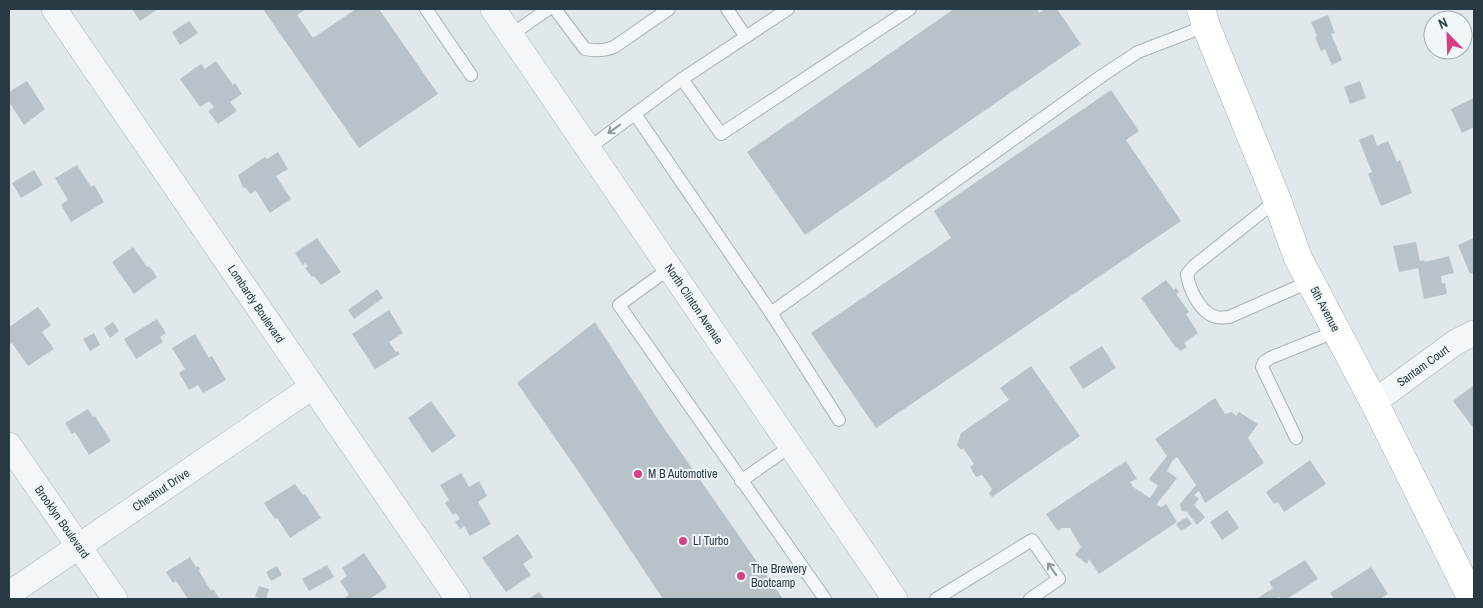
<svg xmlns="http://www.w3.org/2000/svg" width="1483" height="608" viewBox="0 0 1483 608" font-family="'Archivo Narrow',sans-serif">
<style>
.building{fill:#b8c3c9}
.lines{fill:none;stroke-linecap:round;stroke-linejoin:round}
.lane-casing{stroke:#a6b1b6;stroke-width:14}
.street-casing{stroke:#a6b1b6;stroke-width:26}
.secondary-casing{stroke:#a6b1b6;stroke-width:29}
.lane{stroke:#f4f7f9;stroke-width:12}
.street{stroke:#f4f7f9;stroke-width:25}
.secondary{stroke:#fff;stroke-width:28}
.oneway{stroke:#8e999e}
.poi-dot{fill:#d93d85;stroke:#f1f6f8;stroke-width:2}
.labels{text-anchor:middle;stroke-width:4;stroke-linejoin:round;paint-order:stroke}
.street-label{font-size:12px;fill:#283b44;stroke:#f1f6f8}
.poi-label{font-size:12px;fill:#283b44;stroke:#f1f6f8;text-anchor:start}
</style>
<rect width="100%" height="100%" fill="#e1e8eb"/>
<!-- building -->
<g class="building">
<path d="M132 9H158L140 21Z"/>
<path d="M263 9H306L297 15 313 38 356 9H379L438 94 359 148Z"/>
<path d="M954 9H1037L1039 13 1045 9H1057L1081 44 805 235 747 152Z"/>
<path d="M1328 15 1335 33 1331 34 1342 60 1332 65 1325 49 1321 51 1315 37 1317 36 1311 22Z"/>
<path d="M189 21 198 33 180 45 172 32Z"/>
<path d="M216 61 233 85 235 83 242 94 230 102 237 111 218 124 208 111 214 107 209 101 200 107 180 79 201 64 205 69Z"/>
<path d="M27 81 45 109 24 125 9 102V92Z"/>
<path d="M1360 81 1366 98 1350 104 1344 87Z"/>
<path d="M1111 90 1139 131 1126 140 1181 221 876 428 811 333 951 238 934 211Z"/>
<path d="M1474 98V127L1462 133 1451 109Z"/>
<path d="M1373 134 1377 146 1388 141 1397 162 1400 160 1412 193 1381 206 1368 174 1372 172 1359 140Z"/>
<path d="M278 152 288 169 276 176 291 199 270 213 256 191 250 194 245 187 243 188 238 175 265 157 267 159Z"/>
<path d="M77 165 91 187 94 185 104 202 71 222 61 205 68 200 55 178Z"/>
<path d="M34 170 43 185 21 198 12 183Z"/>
<path d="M317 238 341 272 321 285 314 276 312 277 305 268 308 266 305 263 303 265 295 253Z"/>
<path d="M1474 238V272L1470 274 1458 245Z"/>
<path d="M1416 242 1420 261 1424 260 1425 262 1449 256 1454 273 1441 276 1442 284 1445 283 1447 294 1424 299 1418 268 1399 272 1393 246Z"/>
<path d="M133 247 147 267 149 266 157 277 134 294 112 262Z"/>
<path d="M1166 280 1174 290 1176 288 1179 292 1176 294 1189 312 1186 314 1198 333 1184 343 1187 347 1180 351 1177 347 1176 348 1141 298Z"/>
<path d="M377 289 383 298 354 319 348 310Z"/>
<path d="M38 307 51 325 42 332 54 349 28 366 12 343 9 345V327Z"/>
<path d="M389 310 403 333 389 342 396 352 398 351 400 354 375 369 352 334Z"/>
<path d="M157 319 166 333 160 337 163 342 136 359 124 339Z"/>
<path d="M113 322 119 331 110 338 104 328Z"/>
<path d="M595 322 659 421 783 599H663L578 471 517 383Z"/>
<path d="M94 333 100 345 90 351 83 339Z"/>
<path d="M195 334 209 358 212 356 226 380 203 393 198 385 189 390 179 373 185 369 172 348Z"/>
<path d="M1102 346 1116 368 1083 389 1069 367Z"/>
<path d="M1031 366 1080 436 992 497 989 494 992 489 982 475 976 477 970 467 974 464 963 448 961 450 957 445 961 433 1009 400 1000 388Z"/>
<path d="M1474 385V429L1453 401Z"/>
<path d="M1215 398 1225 414 1232 412 1236 416 1239 412 1258 424 1248 438 1264 463 1205 503 1199 491 1194 495 1199 499 1194 505 1205 517 1197 525 1186 511 1185 512 1181 510 1180 504 1196 485 1177 457 1172 461 1167 471 1177 478 1156 505 1162 507 1166 504 1177 522 1099 574 1089 559 1087 564 1075 555 1081 547 1070 528H1062L1058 531 1046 514 1126 461 1137 479 1130 482 1133 487 1150 498 1158 486 1149 479 1167 456 1155 439Z"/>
<path d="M431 401 456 436 432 453 408 418Z"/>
<path d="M88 409 93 417 95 416 111 441 89 455 75 432 72 434 65 423Z"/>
<path d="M1310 460 1326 484 1284 512 1278 502 1274 504 1266 492Z"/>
<path d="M461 473 469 487 479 481 487 496 478 502 491 524 470 536 464 526 460 529 455 522 460 519 456 513 453 515 445 503 449 500 440 485Z"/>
<path d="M295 484 303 495 305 494 321 518 290 538 277 518 275 519 264 503Z"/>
<path d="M1227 510 1239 528 1222 540 1210 522Z"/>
<path d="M1187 517 1192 524 1181 531 1176 524Z"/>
<path d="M518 534 533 557 523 564 531 575 506 592 482 558Z"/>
<path d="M364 553 387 587 370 599H343L349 595 340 581 347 576 342 568Z"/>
<path d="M190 557 196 567 198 566 200 569 199 571 211 591 213 589 220 599H188L176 581 173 583 166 572Z"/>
<path d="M1305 560 1318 579 1287 599H1281L1279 597 1275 599H1256L1273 588 1269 582Z"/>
<path d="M327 565 334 577 309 591 302 579Z"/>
<path d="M277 566 282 575 271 581 266 572Z"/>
<path d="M1371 567 1388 594 1380 599H1334L1330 593Z"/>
<path d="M259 586 269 589 266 599 255 597Z"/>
<path d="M539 592 545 599H528Z"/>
</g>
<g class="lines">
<defs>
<g id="lane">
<path d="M426 9 471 75"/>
<path d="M555 9 585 49C595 51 604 51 614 47L669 9"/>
<path d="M727 9 746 37"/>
<path d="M511 35 548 9"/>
<path d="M682 79 721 134 910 9"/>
<path d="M635 114 771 313 1103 75 1138 52 1206 26"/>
<path d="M589 148 682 79 788 9"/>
<path d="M1277 200 1194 266 1187 274C1189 289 1200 313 1216 317 1220 318 1225 317 1229 317L1311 281"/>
<path d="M670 268 619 305 825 599"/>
<path d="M771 313 839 420"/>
<path d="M1296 438 1262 367 1264 362 1270 358 1337 331"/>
<path d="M741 481 791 446"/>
<path d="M936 599 1032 540 1059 579 1030 599"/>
</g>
<g id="street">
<path d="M54 9 458 599"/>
<path d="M493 9 895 599"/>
<path d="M1374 402 1456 342 1474 333"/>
<path d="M9 445 115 599"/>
<path d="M9 594 312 387"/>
</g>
<path id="secondary" d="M1201 9 1206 26 1277 200 1298 258 1374 402 1472 599"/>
</defs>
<!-- lane casing -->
<use href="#lane" class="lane-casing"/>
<!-- street casing -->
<use href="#street" class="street-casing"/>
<!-- secondary casing -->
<use href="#secondary" class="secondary-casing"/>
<!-- lane -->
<use href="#lane" class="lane"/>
<!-- street -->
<use href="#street" class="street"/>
<!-- secondary -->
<use href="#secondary" class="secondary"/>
</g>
<!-- one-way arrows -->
<defs><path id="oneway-shaft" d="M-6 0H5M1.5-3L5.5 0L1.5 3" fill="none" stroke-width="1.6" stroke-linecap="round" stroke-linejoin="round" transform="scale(1.25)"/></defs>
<g class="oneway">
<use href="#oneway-shaft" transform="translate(614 129) rotate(144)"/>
<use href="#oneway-shaft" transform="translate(1052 569) rotate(-125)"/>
</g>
<!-- markers -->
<g class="poi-dot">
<circle cx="638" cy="474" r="5"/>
<circle cx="683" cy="541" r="5"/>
<circle cx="741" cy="576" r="5"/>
</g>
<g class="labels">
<!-- street labels -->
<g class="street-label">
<text transform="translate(256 304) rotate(56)" y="4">Lombardy Boulevard</text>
<text transform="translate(694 304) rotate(56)" y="4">North Clinton Avenue</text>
<text transform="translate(1325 309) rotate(62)" y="4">5th Avenue</text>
<text transform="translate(1423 366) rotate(-36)" y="4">Santam Court</text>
<text transform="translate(161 490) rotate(-34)" y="4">Chestnut Drive</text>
<text transform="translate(62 522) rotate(55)" y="4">Brooklyn Boulevard</text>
</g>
<!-- poi labels -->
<g class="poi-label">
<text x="648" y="478">M B Automotive</text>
<text x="693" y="545">LI Turbo</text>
<text x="751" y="573">The Brewery<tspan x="751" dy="14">Bootcamp</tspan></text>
</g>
</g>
<!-- border -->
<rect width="1483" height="608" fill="none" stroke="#283b44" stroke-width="20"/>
<!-- north arrow -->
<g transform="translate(1448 35) rotate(337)"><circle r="24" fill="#f1f6f8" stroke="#a1abb0"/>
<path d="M0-4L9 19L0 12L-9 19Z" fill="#d93d85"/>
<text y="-8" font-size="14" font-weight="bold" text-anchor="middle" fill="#283b44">N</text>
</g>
</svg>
